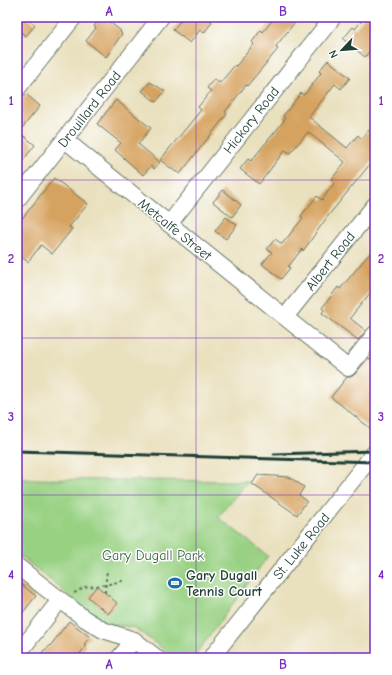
<svg xmlns="http://www.w3.org/2000/svg" width="392" height="675" viewBox="0 0 392 675" font-family="'Comic Neue',sans-serif">
<style>
.green{fill:#99d183;stroke:#5c875c}
.building{fill:#d6a25f}
.lines{fill:none;stroke-linecap:round;stroke-linejoin:round}
.minor-casing{stroke:#667664;stroke-width:18}
.path{stroke:#667664;stroke-width:2;stroke-dasharray:3 3;stroke-linecap:butt}
.minor{stroke:#fff;stroke-width:16}
.rail{stroke:#1f3d34;stroke-width:3}
.grid{fill:none;stroke:#7b2cbf;stroke-width:1;stroke-opacity:0.55}
.labels{text-anchor:middle;stroke-width:3;stroke-linejoin:round;paint-order:stroke}
.street-label{font-size:14px;fill:#1f3d34;stroke:#fff}
.park-label{font-size:14px;fill:#3e6248;stroke:#fff}
.poi-label{font-size:14px;font-weight:bold;fill:#1f3d34;stroke:#fff;text-anchor:start}
.neatline{fill:none;stroke:#7b2cbf;stroke-width:1.5}
.grid-label{font-size:13px;text-anchor:middle;font-weight:bold;fill:#7b2cbf}
</style>
<rect width="100%" height="100%" fill="#fff"/>
<filter id="ink" filterUnits="userSpaceOnUse"><feTurbulence type="fractalNoise" baseFrequency=".025" numOctaves="2"/><feDisplacementMap in="SourceGraphic" scale="8" xChannelSelector="R" yChannelSelector="G"/><feConvolveMatrix kernelMatrix="1 2 1 2 8 2 1 2 1" color-interpolation-filters="sRGB"/></filter>
<filter id="wash" filterUnits="userSpaceOnUse"><feTurbulence type="fractalNoise" baseFrequency=".012" numOctaves="4" result="noise"/><feDisplacementMap in="SourceGraphic" scale="16" xChannelSelector="R" yChannelSelector="G"/><feGaussianBlur stdDeviation="0.9" result="paint"/><feColorMatrix in="noise" values="0 0 0 0 0 0 0 0 0 0 0 0 0 0 0 0 0 1.4 0 .05"/><feComposite in="paint" operator="in"/></filter>
<g filter="url(#wash)">
<rect width="100%" height="100%" fill="#e9e0bd"/>
<!-- green -->
<path class="green" d="M17 479 248 481 218 517 268 556 193 658H175L135 628 103 623 17 553Z"/>
<g id="blocks">
<!-- building -->
<g class="building">
<path d="M17 17H25L35 25 26 36 17 29Z"/>
<path d="M102 17H103L121 31 120 32 122 34 106 57 86 41 96 28 94 26Z"/>
<path d="M183 17H207L212 22 204 33 200 30 190 43 173 30Z"/>
<path d="M275 17H299L276 46 278 49 247 86 246 85 225 112 227 114 180 174 177 172H176L160 160 201 110 198 107 211 91 207 88 214 79 220 83 235 65 236 66 254 44 252 42 261 30 263 32Z"/>
<path d="M365 17H375V44L365 57 343 39 353 27 355 29Z"/>
<path d="M328 60 350 78 341 89 335 84 309 117 347 148 358 135 362 139 375 123V158L328 216 303 251 302 249 288 267 290 268 281 279 262 264 272 252 267 249 275 239 282 244 303 218 301 216 317 196 322 200 334 183 331 180 345 162 308 132 290 153 285 150 259 184 240 169 248 159 251 161 283 122 285 118 283 116 301 93 303 95 305 94 321 73 319 71Z"/>
<path d="M150 82 165 91 156 102 142 91Z"/>
<path d="M26 94 40 106 19 132 35 145 17 168V105Z"/>
<path d="M116 100 151 128 138 144 160 162 154 169 151 166 143 175 115 150 121 143 97 124Z"/>
<path d="M54 178 88 204 69 227 72 229 52 254 41 245 28 262 17 254V225Z"/>
<path d="M223 190 241 205 232 217 213 202Z"/>
<path d="M226 217 237 225 226 239 215 231Z"/>
<path d="M375 247V287L350 318 366 331 358 340 322 313 324 310 322 308 338 287 340 289Z"/>
<path d="M368 358 375 363V432L331 397 347 377H351L355 374Z"/>
<path d="M258 475 289 477 304 487 299 495 307 501 297 515 252 484Z"/>
<path d="M17 581 36 596 17 620Z"/>
<path d="M97 586 117 603 108 614 88 597Z"/>
<path d="M69 621 90 637 84 644 86 645 77 658H40L44 654 42 652 50 646Z"/>
</g>
</g>
</g>
<g filter="url(#ink)">
<use href="#blocks" fill-opacity="0" stroke="#667664" stroke-width="1"/>
<g class="lines">
<defs>
<g id="minor">
<path d="M17 89 74 17"/>
<path d="M65 140 348 368 375 334"/>
<path d="M17 200 161 17"/>
<path d="M169 224 333 17"/>
<path d="M285 317 375 205"/>
<path d="M17 566 85 619 103 630 134 640 157 658"/>
<path d="M17 655 60 600"/>
<path d="M119 658 134 640"/>
<path d="M211 658 375 452"/>
</g>
</defs>
<!-- minor casing -->
<use href="#minor" class="minor-casing"/>
<!-- path -->
<g class="path">
<path d="M74 593 85 587 105 585 126 580"/>
<path d="M105 593 107 569"/>
</g>
<!-- minor -->
<use href="#minor" class="minor"/>
<!-- rail -->
<g class="rail">
<path d="M17 451 375 462"/>
<path d="M274 454 375 451"/>
</g>
</g>
</g>
<!-- grid -->
<path class="grid" d="M196 17V658M17 180H375M17 338H375M17 495H375"/>
<!-- icons -->
<defs>
<symbol id="stadium-bare" viewBox="-9 -9 18 18"><path d="M0-5a6.5 5 0 1 0 0 10a6.5 5 0 1 0 0-10ZM-3.5-1.8h7v3.6h-7Z" fill="#1f6fb2" stroke="#fff" stroke-width="2.5" paint-order="stroke"/></symbol>
</defs>
<g fill-rule="evenodd">
<use href="#stadium-bare" x="165" y="573" width="20" height="20"/>
</g>
<g class="labels">
<!-- street labels -->
<g class="street-label">
<text transform="translate(89 109) rotate(-52)" y="5">Drouillard Road</text>
<text transform="translate(251 120) rotate(-52)" y="5">Hickory Road</text>
<text transform="translate(175 229) rotate(39)" y="5">Metcalfe Street</text>
<text transform="translate(330 261) rotate(-52)" y="5">Albert Road</text>
<text transform="translate(301 546) rotate(-51)" y="5">St. Luke Road</text>
</g>
<!-- park labels -->
<g class="park-label">
<text x="153" y="560">Gary Dugall Park</text>
</g>
<!-- poi labels -->
<g class="poi-label">
<text x="186" y="580">Gary Dugall<tspan x="186" dy="16">Tennis Court</tspan></text>
</g>
</g>
<!-- margin -->
<rect width="392" height="675" fill="none" stroke="#fff" stroke-width="44"/>
<!-- north arrow -->
<g transform="translate(342 50) rotate(244)" stroke="#ffffff" stroke-width="3" paint-order="stroke">
<path d="M0-3L7 15L0 10L-7 15Z" fill="#1f3d34"/>
<text y="-6" font-size="11" font-weight="bold" text-anchor="middle" fill="#1f3d34">N</text>
</g>
<rect x="22" y="22" width="348" height="631" class="neatline"/>
<g class="grid-label">
<text x="109" y="16">A</text>
<text x="283" y="16">B</text>
<text x="11" y="105">1</text>
<text x="381" y="105">1</text>
<text x="11" y="263">2</text>
<text x="381" y="263">2</text>
<text x="11" y="421">3</text>
<text x="381" y="421">3</text>
<text x="11" y="579">4</text>
<text x="381" y="579">4</text>
<text x="109" y="669">A</text>
<text x="283" y="669">B</text>
</g>
</svg>
